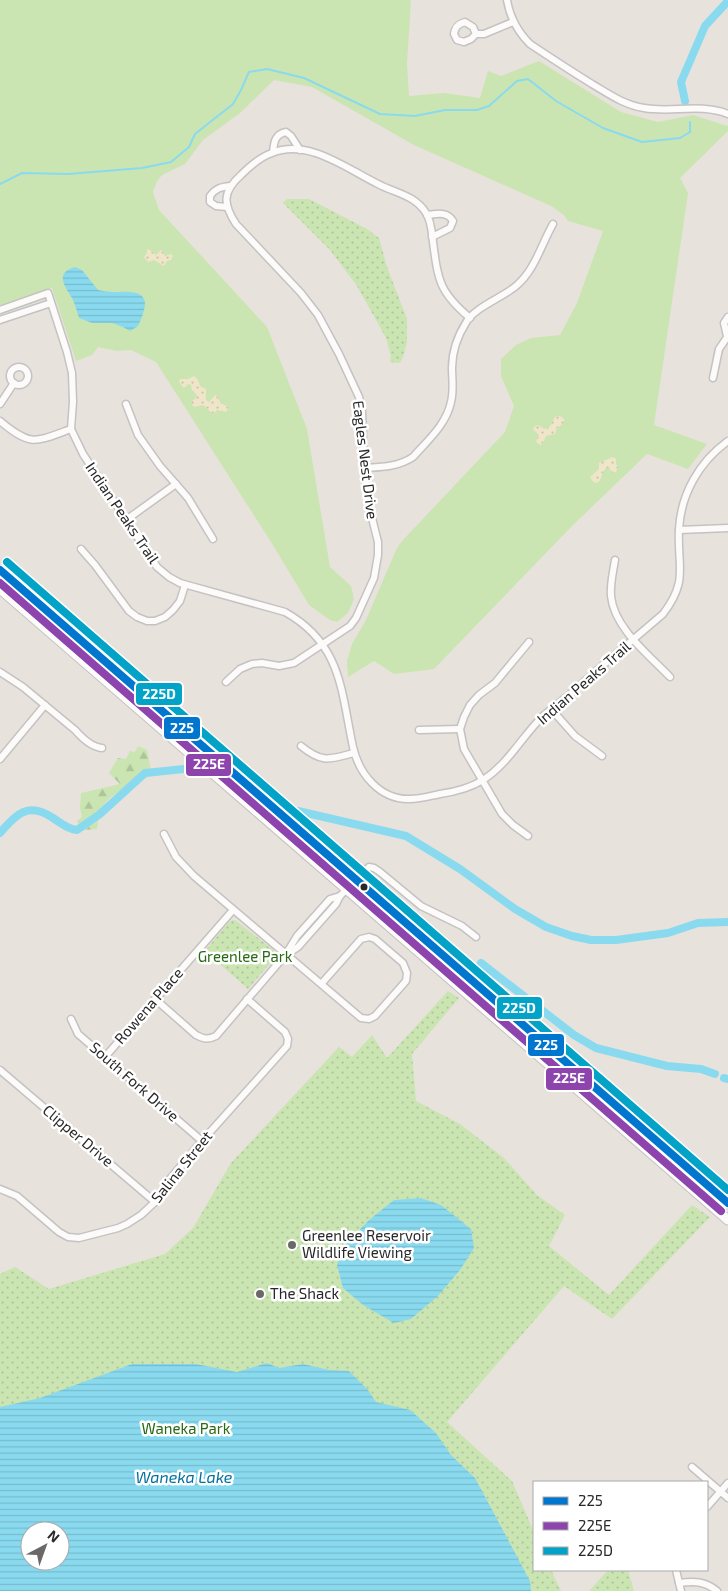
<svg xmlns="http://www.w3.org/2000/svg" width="728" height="1591" viewBox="0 0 728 1591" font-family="'Exo 2',sans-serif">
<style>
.grass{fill:#cae5b2}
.forest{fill:url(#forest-firs)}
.sand{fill:url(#sand-dots)}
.park{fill:url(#park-dots);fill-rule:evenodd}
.water{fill:url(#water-rules);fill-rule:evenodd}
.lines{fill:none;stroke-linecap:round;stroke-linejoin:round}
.stream{stroke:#8adaef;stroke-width:2}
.canal{stroke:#8adaef;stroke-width:8}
.minor-casing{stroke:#c4c2c3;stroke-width:9}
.secondary-casing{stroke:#c4c2c3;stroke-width:11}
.minor{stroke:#fcfbfa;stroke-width:6}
.secondary{stroke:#fcfbfa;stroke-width:9}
.bus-1-casing{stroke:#fff;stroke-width:11}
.bus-2-casing{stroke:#fff;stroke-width:11}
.bus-3-casing{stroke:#fff;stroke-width:11}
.bus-1{stroke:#0076ce;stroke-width:8}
.bus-2{stroke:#8e44ad;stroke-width:8}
.bus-3{stroke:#02a3c6;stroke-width:8}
.bus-dot{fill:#282828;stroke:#fff;stroke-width:2}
.poi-dot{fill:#6b6967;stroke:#fff;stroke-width:2}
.labels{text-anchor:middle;stroke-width:5;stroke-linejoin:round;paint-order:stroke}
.street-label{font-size:15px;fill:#282828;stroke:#fff}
.park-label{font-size:15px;fill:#296914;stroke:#fff}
.poi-label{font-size:15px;fill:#282828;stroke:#fff;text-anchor:start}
.water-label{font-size:16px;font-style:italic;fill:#0371a1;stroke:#fff}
.line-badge{stroke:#fff;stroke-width:2}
.badge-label{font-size:14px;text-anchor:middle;font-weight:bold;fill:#fff}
</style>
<defs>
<pattern id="forest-firs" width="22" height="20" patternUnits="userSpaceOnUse" patternTransform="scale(1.25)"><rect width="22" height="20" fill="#cae5b2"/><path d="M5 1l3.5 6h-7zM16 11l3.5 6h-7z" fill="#aec499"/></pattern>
<pattern id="sand-dots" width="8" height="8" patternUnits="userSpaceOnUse" patternTransform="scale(1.25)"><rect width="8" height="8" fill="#efe5c8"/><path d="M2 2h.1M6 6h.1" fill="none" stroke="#cdc4ac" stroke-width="1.8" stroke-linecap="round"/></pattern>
<pattern id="park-dots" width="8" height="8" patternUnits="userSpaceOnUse" patternTransform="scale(1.25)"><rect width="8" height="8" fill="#cae5b2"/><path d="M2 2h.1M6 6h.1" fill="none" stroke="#aec499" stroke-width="1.8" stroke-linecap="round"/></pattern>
<pattern id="water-rules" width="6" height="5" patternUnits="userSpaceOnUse" patternTransform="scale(1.25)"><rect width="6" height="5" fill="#8adaef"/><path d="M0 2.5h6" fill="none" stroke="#77bbcd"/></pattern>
</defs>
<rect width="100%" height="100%" fill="#e8e2dc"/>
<!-- grass -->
<path class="grass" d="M0 0H411L407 63 409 96 444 93 480 98 488 71 501 76 539 61 621 112 658 122 693 115 728 126V131L680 178 688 193 654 425 707 444 688 469 647 454 573 525 434 669 394 674 374 661 348 677 347 661 352 644 366 620 396 550 402 541 505 432 514 406 501 376V359L516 345 531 338 560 335 577 303 603 231 568 221 564 215 551 206 414 145 312 87 274 80 240 113 203 140 185 164 162 175 157 181 153 192 159 210 267 327 307 429 330 567 351 586 354 599 348 613 337 622 330 620 309 605 271 542 156 362 131 350 117 351 98 347 92 355 76 361 52 288 0 307Z"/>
<!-- forest -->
<path class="forest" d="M138 746 147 750 152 776C137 780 109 794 101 809 99 814 98 823 97 829L84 830 77 822 82 817 80 808 81 793 120 784 109 773 118 758 126 759 130 751 135 752Z"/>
<!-- sand -->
<g class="sand">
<path d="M147 249 150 250 156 255 161 250 165 256 171 254 173 256 171 260 167 261 164 266 154 260 148 262 144 257 147 253Z"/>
<path d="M194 376 197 378 200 386 206 389V400L209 402 215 395 217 396 221 404H223L229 408 226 412 217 410 213 414 203 405 195 407 192 405V401L195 399 197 395 192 390 191 385 188 384 184 388 179 382 180 379H188Z"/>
<path d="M556 416H560L564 419V423L557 428 555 434 546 436 544 441 541 445 537 443 536 441 539 435 533 429 535 426 538 425 544 429C553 428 551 421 556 416Z"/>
<path d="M613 457 616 459V464L618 467 616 472 613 473 609 468H606C602 471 602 478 599 482L594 483 590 477 599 469V463Z"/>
</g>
<!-- park -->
<g class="park">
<path d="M287 199H309L367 229 379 238 387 267 407 319V342L403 357 400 363 390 362 391 356 386 338 357 286 330 250 283 203Z"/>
<path d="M232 920H235L276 952V956L273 960 248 989 205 951 227 924Z"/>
<path d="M448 991 459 998 412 1054 416 1101 460 1124 504 1158 537 1195 565 1215 549 1246 609 1295 692 1205 710 1217 612 1319 564 1286 447 1422 512 1481 534 1532V1570H551L561 1591H0V1274L15 1267 49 1289 165 1254 193 1228 231 1163 339 1047 352 1057 372 1035 387 1058ZM30 1531H60V1561H30Z"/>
<path d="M608 1570H628L634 1591H589Z"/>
</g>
<!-- water -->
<g class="water">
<path d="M75 267 82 270 98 290C104 291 109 292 114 292 124 292 144 289 145 303 145 310 141 320 138 326L130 331 123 327 112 323H92L79 318C77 311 75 304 72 298 65 286 54 273 75 267Z"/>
<path d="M421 1198 441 1205 471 1229 474 1248 460 1270 438 1296 411 1319 394 1323 363 1305 343 1288 337 1265 343 1247 369 1220 394 1200Z"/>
<path d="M267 1363 279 1368 303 1364 329 1370 349 1371 368 1390 376 1402 410 1410 436 1433 451 1455 475 1478 530 1581 531 1591H0V1407L40 1398 132 1364H196L237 1372ZM30 1531H60V1561H30Z"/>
</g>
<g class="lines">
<!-- stream -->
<path class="stream" d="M0 184 22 173 68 174 142 168 171 162 189 147 195 134 233 104 241 90 249 72 267 69 304 78 380 114 415 116 445 110H477L489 106 517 81 528 79 556 101 603 128 642 142 680 138 690 132V122"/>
<!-- canal -->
<g class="canal">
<path d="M685 101 681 82 705 26 728 1"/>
<path d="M298 811 406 836 460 869 515 909 546 927 572 936 591 940H616L668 933 698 923 728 922"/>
<path d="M0 833C16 814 29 801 53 818 61 823 67 829 77 830L100 814 145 773 184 769"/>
<path d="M481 963 574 1035 596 1048 667 1066 701 1069 715 1074"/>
<path d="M724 1078 728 1079"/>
</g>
<defs>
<g id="minor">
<path d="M507 0C510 18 517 31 530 44 551 58 571 71 592 84 609 94 624 105 644 108 672 113 700 103 728 114"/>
<path d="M476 34 471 39 464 42 457 40 454 34C455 27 458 24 465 22L473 27 476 34H484L513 22"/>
<path d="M273 152C274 142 275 134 286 132L291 136 300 150"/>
<path d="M227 207 216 206 210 202V196C216 188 221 187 230 186"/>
<path d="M427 215C437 214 447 211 453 221L450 228 432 237"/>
<path d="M0 310 48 293 67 352 72 373 73 402 71 429 83 454 157 567 169 577 180 583 285 612C342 644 341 691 353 747 359 774 380 800 410 799 420 799 430 796 440 794 454 792 470 788 483 780 508 764 521 738 542 717 553 707 566 698 577 688 605 663 634 639 663 614 689 580 677 567 679 529 681 494 699 462 728 441"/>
<path d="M0 320 51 303"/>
<path d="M727 336 724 323 728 317"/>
<circle cx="19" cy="376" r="9"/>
<path d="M713 378 719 349 728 336"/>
<path d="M0 404 14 383"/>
<path d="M126 404 138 435 160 466 188 498 213 539"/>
<path d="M0 421C31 447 35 442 71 429"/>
<path d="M364 468C381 467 398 467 413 457 428 440 446 425 451 402 454 390 452 379 452 368 452 351 458 335 467 321 476 307 503 297 516 286 535 270 541 245 553 224"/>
<path d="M126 520 176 484"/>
<path d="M679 530 728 528"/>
<path d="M81 549 95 565 129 611 137 617 147 621H155L165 617 173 610 180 601 185 585"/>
<path d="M615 560C613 572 610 584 611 596 614 628 649 655 670 677"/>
<path d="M0 672 23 687 75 730C82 738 91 747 102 748"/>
<path d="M226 682 240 669 252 664 262 663 279 666 294 663 350 626 356 618 374 578 378 555V542L368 502 364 468 362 411 359 397 339 354 318 315 301 293 236 224C223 204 222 192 241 175 250 166 260 157 272 153 308 138 347 169 378 184 395 193 415 195 426 213 431 220 432 233 433 242 438 280 439 292 470 318"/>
<path d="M552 710 575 736 602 756"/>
<path d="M419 730 460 729"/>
<path d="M301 746C323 764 330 759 354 753"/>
<path d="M0 759 45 705"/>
<path d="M164 834 176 857 194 876 361 1018 369 1019 375 1016 406 981 407 973 403 963 375 939 369 937 361 939 322 983"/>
<path d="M528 836 513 825 502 814 464 749 460 729 464 717 470 705 479 695 495 683 529 642"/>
<path d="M286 954 297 936 330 899 340 896"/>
<path d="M155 999 196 1035C204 1039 208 1040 216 1036L281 960 286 955 298 947 336 904 340 896 369 867 374 868 380 872 421 906 462 926 476 937"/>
<path d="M71 1019 78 1034 202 1141"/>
<path d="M105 1057 233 910"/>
<path d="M0 1070 155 1202"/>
<path d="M0 1189 17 1196 59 1232 68 1237 79 1238 118 1228 127 1224 141 1215 155 1202 170 1179 202 1141 287 1046 288 1039 285 1032 247 999"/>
<path d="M692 1467 728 1498"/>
<path d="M707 1507 728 1483"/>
<path d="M676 1570 681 1591"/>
<path d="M679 1583C694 1581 705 1581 717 1591"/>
</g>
<g id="secondary">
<path d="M0 570 147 699 728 1203"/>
<path d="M0 589 728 1220"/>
</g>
</defs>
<!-- minor casing -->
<use href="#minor" class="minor-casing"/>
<!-- secondary casing -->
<use href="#secondary" class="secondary-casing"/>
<!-- minor -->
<use href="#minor" class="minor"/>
<!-- secondary -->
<use href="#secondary" class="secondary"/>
<defs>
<path id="bus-1" d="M0 570 728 1203"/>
<path id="bus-2" d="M0 583 721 1211"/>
<path id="bus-3" d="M7 562 728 1190"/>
</defs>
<!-- bus-1 casing -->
<use href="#bus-1" class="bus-1-casing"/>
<!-- bus-2 casing -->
<use href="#bus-2" class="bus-2-casing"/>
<!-- bus-3 casing -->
<use href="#bus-3" class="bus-3-casing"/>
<!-- bus-1 -->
<use href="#bus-1" class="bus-1"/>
<!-- bus-2 -->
<use href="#bus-2" class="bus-2"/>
<!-- bus-3 -->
<use href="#bus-3" class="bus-3"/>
</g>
<!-- markers -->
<circle class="bus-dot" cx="364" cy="887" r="4.5"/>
<g class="poi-dot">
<circle cx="292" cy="1245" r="5"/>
<circle cx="260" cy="1294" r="5"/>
</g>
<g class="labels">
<!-- street labels -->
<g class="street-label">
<text transform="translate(365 460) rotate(83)" y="5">Eagles Nest Drive</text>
<text transform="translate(122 513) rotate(56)" y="5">Indian Peaks Trail</text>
<text transform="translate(584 683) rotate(-41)" y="5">Indian Peaks Trail</text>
<text transform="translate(149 1006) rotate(-49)" y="5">Rowena Place</text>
<text transform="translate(134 1082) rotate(41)" y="5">South Fork Drive</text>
<text transform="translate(78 1136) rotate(40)" y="5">Clipper Drive</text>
<text transform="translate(182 1167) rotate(-51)" y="5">Salina Street</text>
</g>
<!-- park labels -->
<g class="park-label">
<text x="245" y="962">Greenlee Park</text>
<text x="186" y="1434">Waneka Park</text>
</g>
<!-- poi labels -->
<g class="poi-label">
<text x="302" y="1241">Greenlee Reservoir<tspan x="302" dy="17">Wildlife Viewing</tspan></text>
<text x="270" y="1299">The Shack</text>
</g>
<!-- water labels -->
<g class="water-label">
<text x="184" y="1483">Waneka Lake</text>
</g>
</g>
<g class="line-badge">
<rect x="135" y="682" width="48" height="24" rx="5" fill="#02a3c6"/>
<rect x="163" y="716" width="38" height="24" rx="5" fill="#0076ce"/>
<rect x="185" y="753" width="47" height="24" rx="5" fill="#8e44ad"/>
<rect x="496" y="996" width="47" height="24" rx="5" fill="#02a3c6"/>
<rect x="527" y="1033" width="38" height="24" rx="5" fill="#0076ce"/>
<rect x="545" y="1067" width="48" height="24" rx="5" fill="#8e44ad"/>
</g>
<g class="badge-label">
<text x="159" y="699">225D</text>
<text x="182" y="733">225</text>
<text x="209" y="769">225E</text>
<text x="519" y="1013">225D</text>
<text x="546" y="1050">225</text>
<text x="569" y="1083">225E</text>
</g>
<!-- legend -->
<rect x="533" y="1481" width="175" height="90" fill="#ffffff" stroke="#a9a9a9"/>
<rect x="543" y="1497" width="25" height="8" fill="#0076ce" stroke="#a9a9a9"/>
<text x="578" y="1506" font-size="15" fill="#282828">225</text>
<rect x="543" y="1522" width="25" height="8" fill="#8e44ad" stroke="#a9a9a9"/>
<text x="578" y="1531" font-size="15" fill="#282828">225E</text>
<rect x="543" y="1547" width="25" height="8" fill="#02a3c6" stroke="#a9a9a9"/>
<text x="578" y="1556" font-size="15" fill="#282828">225D</text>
<!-- north arrow -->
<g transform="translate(45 1546) rotate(41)"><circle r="24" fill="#ffffff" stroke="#a9a9a9"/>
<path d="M0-4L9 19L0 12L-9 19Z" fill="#6b6967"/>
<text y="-8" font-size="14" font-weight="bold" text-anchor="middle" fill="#282828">N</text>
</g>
</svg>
